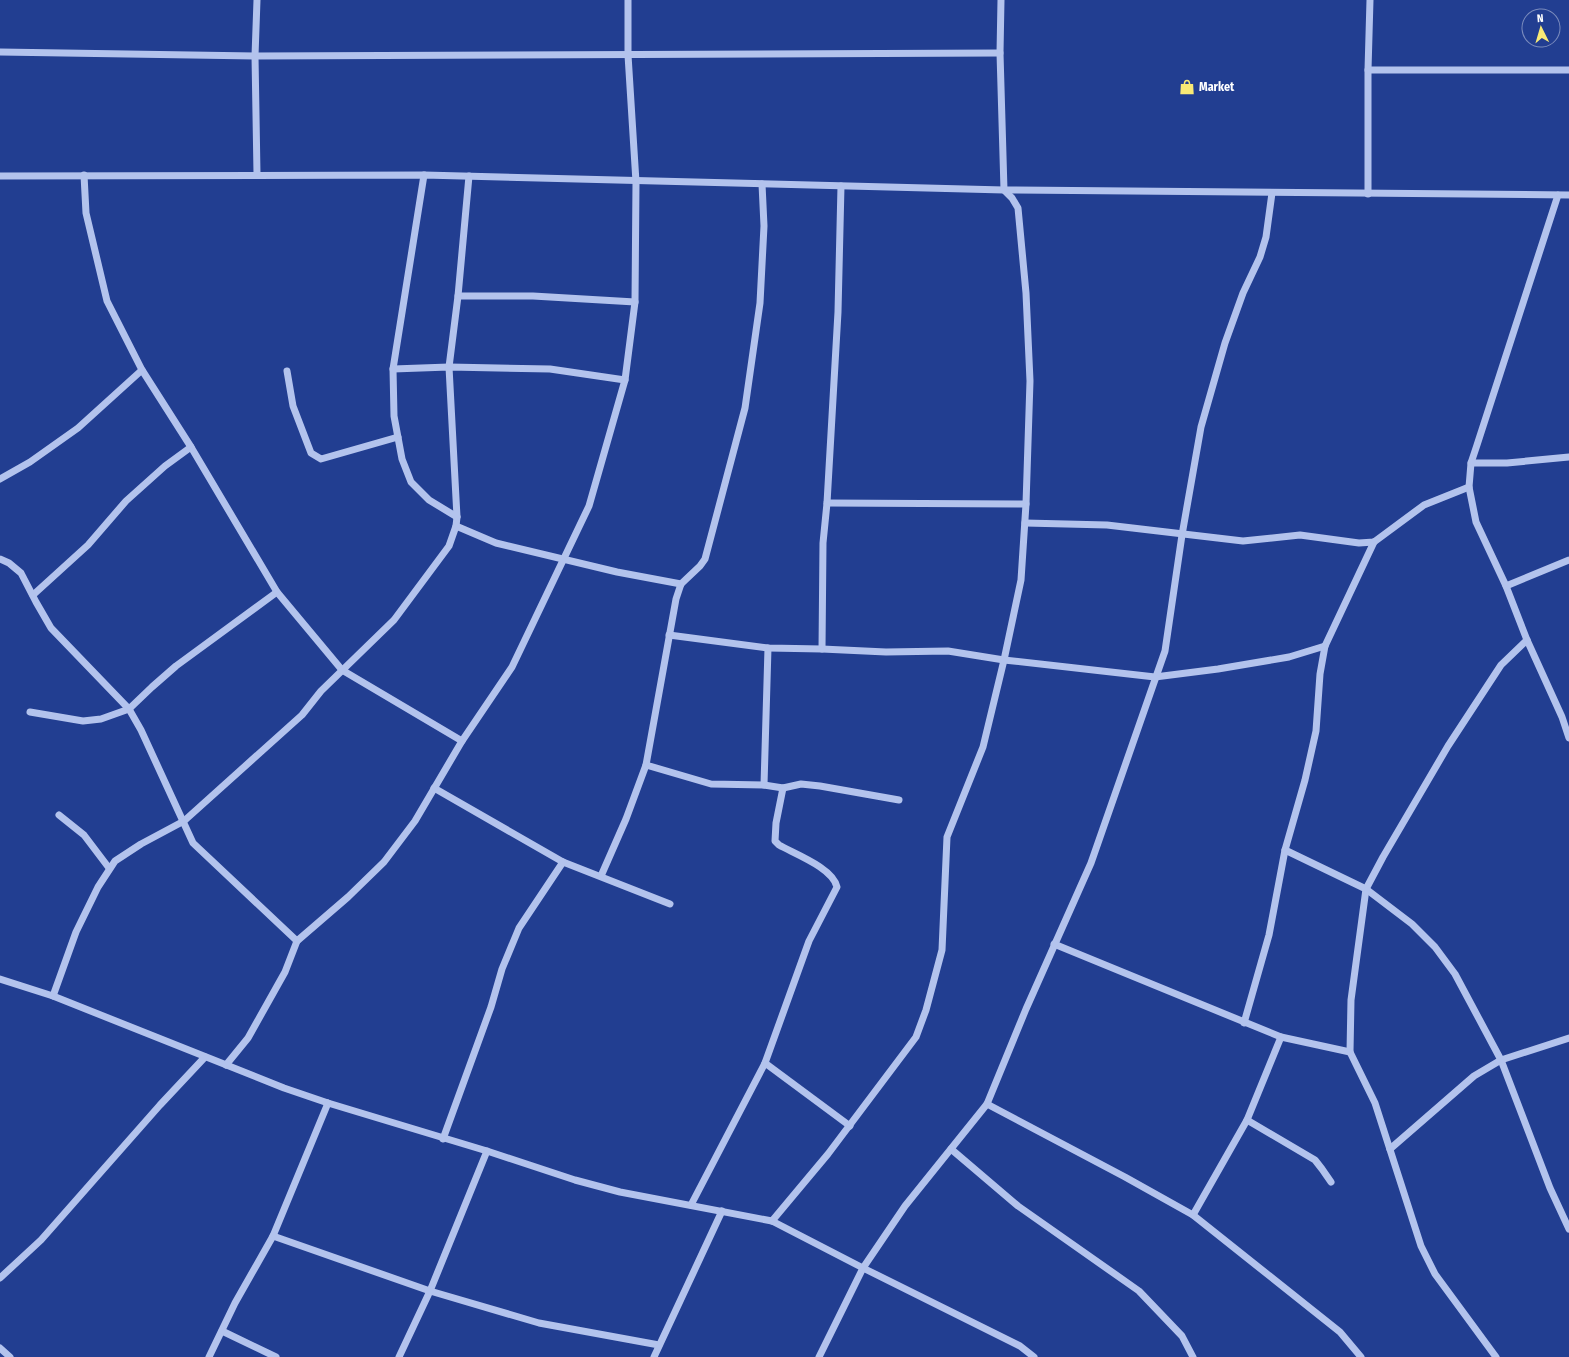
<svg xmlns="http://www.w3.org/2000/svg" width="1569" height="1357" viewBox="0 0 1569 1357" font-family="'Fira Sans Condensed',sans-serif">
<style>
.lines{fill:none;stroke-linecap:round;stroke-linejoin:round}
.minor{stroke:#b3c3ed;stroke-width:7}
.labels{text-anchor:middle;stroke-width:3;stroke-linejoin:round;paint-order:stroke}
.poi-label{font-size:12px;font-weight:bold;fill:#fff;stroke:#223e91;text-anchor:start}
</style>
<rect width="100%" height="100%" fill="#223e91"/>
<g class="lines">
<!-- minor -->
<g class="minor">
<path d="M0 52 255 56 1000 53"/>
<path d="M1368 70H1569"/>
<path d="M257 174 255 56 257 0"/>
<path d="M84 175 86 213 107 301 142 370 191 447 277 592 342 670 462 741"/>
<path d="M424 175 393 369 394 416 402 459 411 482 429 500 457 517"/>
<path d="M0 176 424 175 1004 190 1569 195"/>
<path d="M1368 194V70L1370 0"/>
<path d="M1558 195 1477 445 1471 463 1469 487 1476 522 1506 586 1527 640 1562 717 1569 738"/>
<path d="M458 296H533L635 302"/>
<path d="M393 369 449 367 550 369 625 380"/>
<path d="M287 371 293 406 311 453 321 459 398 437"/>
<path d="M1471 463H1507L1569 457"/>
<path d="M0 479 30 462 78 428 142 370"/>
<path d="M827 503 1026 504"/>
<path d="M1025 523 1107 525 1243 541 1300 535 1359 543 1374 542 1424 505 1469 487"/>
<path d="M456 526 496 543 617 572 681 584"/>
<path d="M0 559 9 563 21 573 36 602 51 628 129 709 141 730 193 843 297 941"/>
<path d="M1506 586 1569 560"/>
<path d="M33 595 88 545 126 501 165 466 191 447"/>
<path d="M669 635 768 648 822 649 886 652 948 651 1004 660 1155 677 1218 669 1289 657 1325 646"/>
<path d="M822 649 823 543 827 503 838 312 841 186"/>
<path d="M30 712 83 721 101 719 129 709 152 687 176 666 277 592"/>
<path d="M646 765 711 784 764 785 783 788 801 784 820 786 899 800"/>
<path d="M764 785 768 648"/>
<path d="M434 788 563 862 670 904"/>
<path d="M59 815 84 835 109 868"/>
<path d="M1285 850 1366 889 1412 924 1435 947 1455 974 1501 1060 1550 1188 1569 1229"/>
<path d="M601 876 626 819 646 765 676 599 681 584 700 566 705 559 745 408 760 303 764 226 762 184"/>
<path d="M1054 944 1281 1037 1350 1052"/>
<path d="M0 979 53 996 284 1088 328 1103 487 1151 575 1180 620 1192 772 1221 863 1268 1020 1346 1034 1357"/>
<path d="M53 996 76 932 98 887 115 861 141 844 184 821 302 715 321 691 394 620 449 546 456 526 457 517 449 367 458 296 469 176"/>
<path d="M1244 1023 1269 935 1285 850 1305 780 1316 731 1320 674 1325 646 1374 542"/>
<path d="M765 1063 850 1126"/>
<path d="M226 1065 248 1038 285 972 297 941 348 897 384 862 415 821 462 741 512 667 589 506 625 380 635 302 636 182 628 55V0"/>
<path d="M987 1104 1125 1177 1193 1215 1340 1332 1361 1357"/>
<path d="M1247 1120 1315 1160 1322 1169 1331 1182"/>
<path d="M443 1139 491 1007 502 969 519 928 563 862"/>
<path d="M951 1149 1018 1206 1139 1291 1182 1336 1193 1357"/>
<path d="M1390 1149 1474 1076 1501 1060 1569 1038"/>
<path d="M691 1205 765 1063 809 941 837 887C833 868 795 854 779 845L775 841 776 823 783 788"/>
<path d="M1193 1215 1247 1120 1281 1037"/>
<path d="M772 1221 828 1154 916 1037 926 1010 942 950 947 837 983 747 1004 660 1021 580 1026 504 1030 381 1026 293 1018 208 1012 198 1004 190 1000 53 1001 0"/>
<path d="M273 1236 430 1291 539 1323 659 1345"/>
<path d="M0 1278 41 1240 160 1105 205 1057"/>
<path d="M222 1331 276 1357"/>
<path d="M0 1348 10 1357"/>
<path d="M209 1357 235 1303 273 1236 328 1103"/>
<path d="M399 1357 430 1291 487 1151"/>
<path d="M654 1357 722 1211"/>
<path d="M819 1357 863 1268 905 1206 987 1104 1026 1009 1091 863 1165 651 1182 535 1201 427 1225 343 1243 293 1260 257 1266 237 1272 193"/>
<path d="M1496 1357 1435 1274 1421 1246 1375 1103 1350 1052 1351 1000 1366 889 1383 857 1448 746 1501 665 1527 640"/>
</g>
</g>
<!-- icons -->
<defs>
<symbol id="shop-bare" viewBox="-9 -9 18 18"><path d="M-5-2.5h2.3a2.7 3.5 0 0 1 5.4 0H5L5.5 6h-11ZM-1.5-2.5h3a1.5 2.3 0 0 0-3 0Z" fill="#f9ea75" stroke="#223e91" stroke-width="2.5" paint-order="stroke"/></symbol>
</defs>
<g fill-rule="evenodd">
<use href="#shop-bare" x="1176" y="76" width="22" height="22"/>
</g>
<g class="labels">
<!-- poi labels -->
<g class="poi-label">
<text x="1199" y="91">Market</text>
</g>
</g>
<!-- north arrow -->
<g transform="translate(1541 28) rotate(355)"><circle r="19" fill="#223e91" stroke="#7a8bbd"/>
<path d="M0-3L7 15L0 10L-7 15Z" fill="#f9ea75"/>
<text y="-6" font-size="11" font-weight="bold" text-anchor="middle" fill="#ffffff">N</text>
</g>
</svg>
